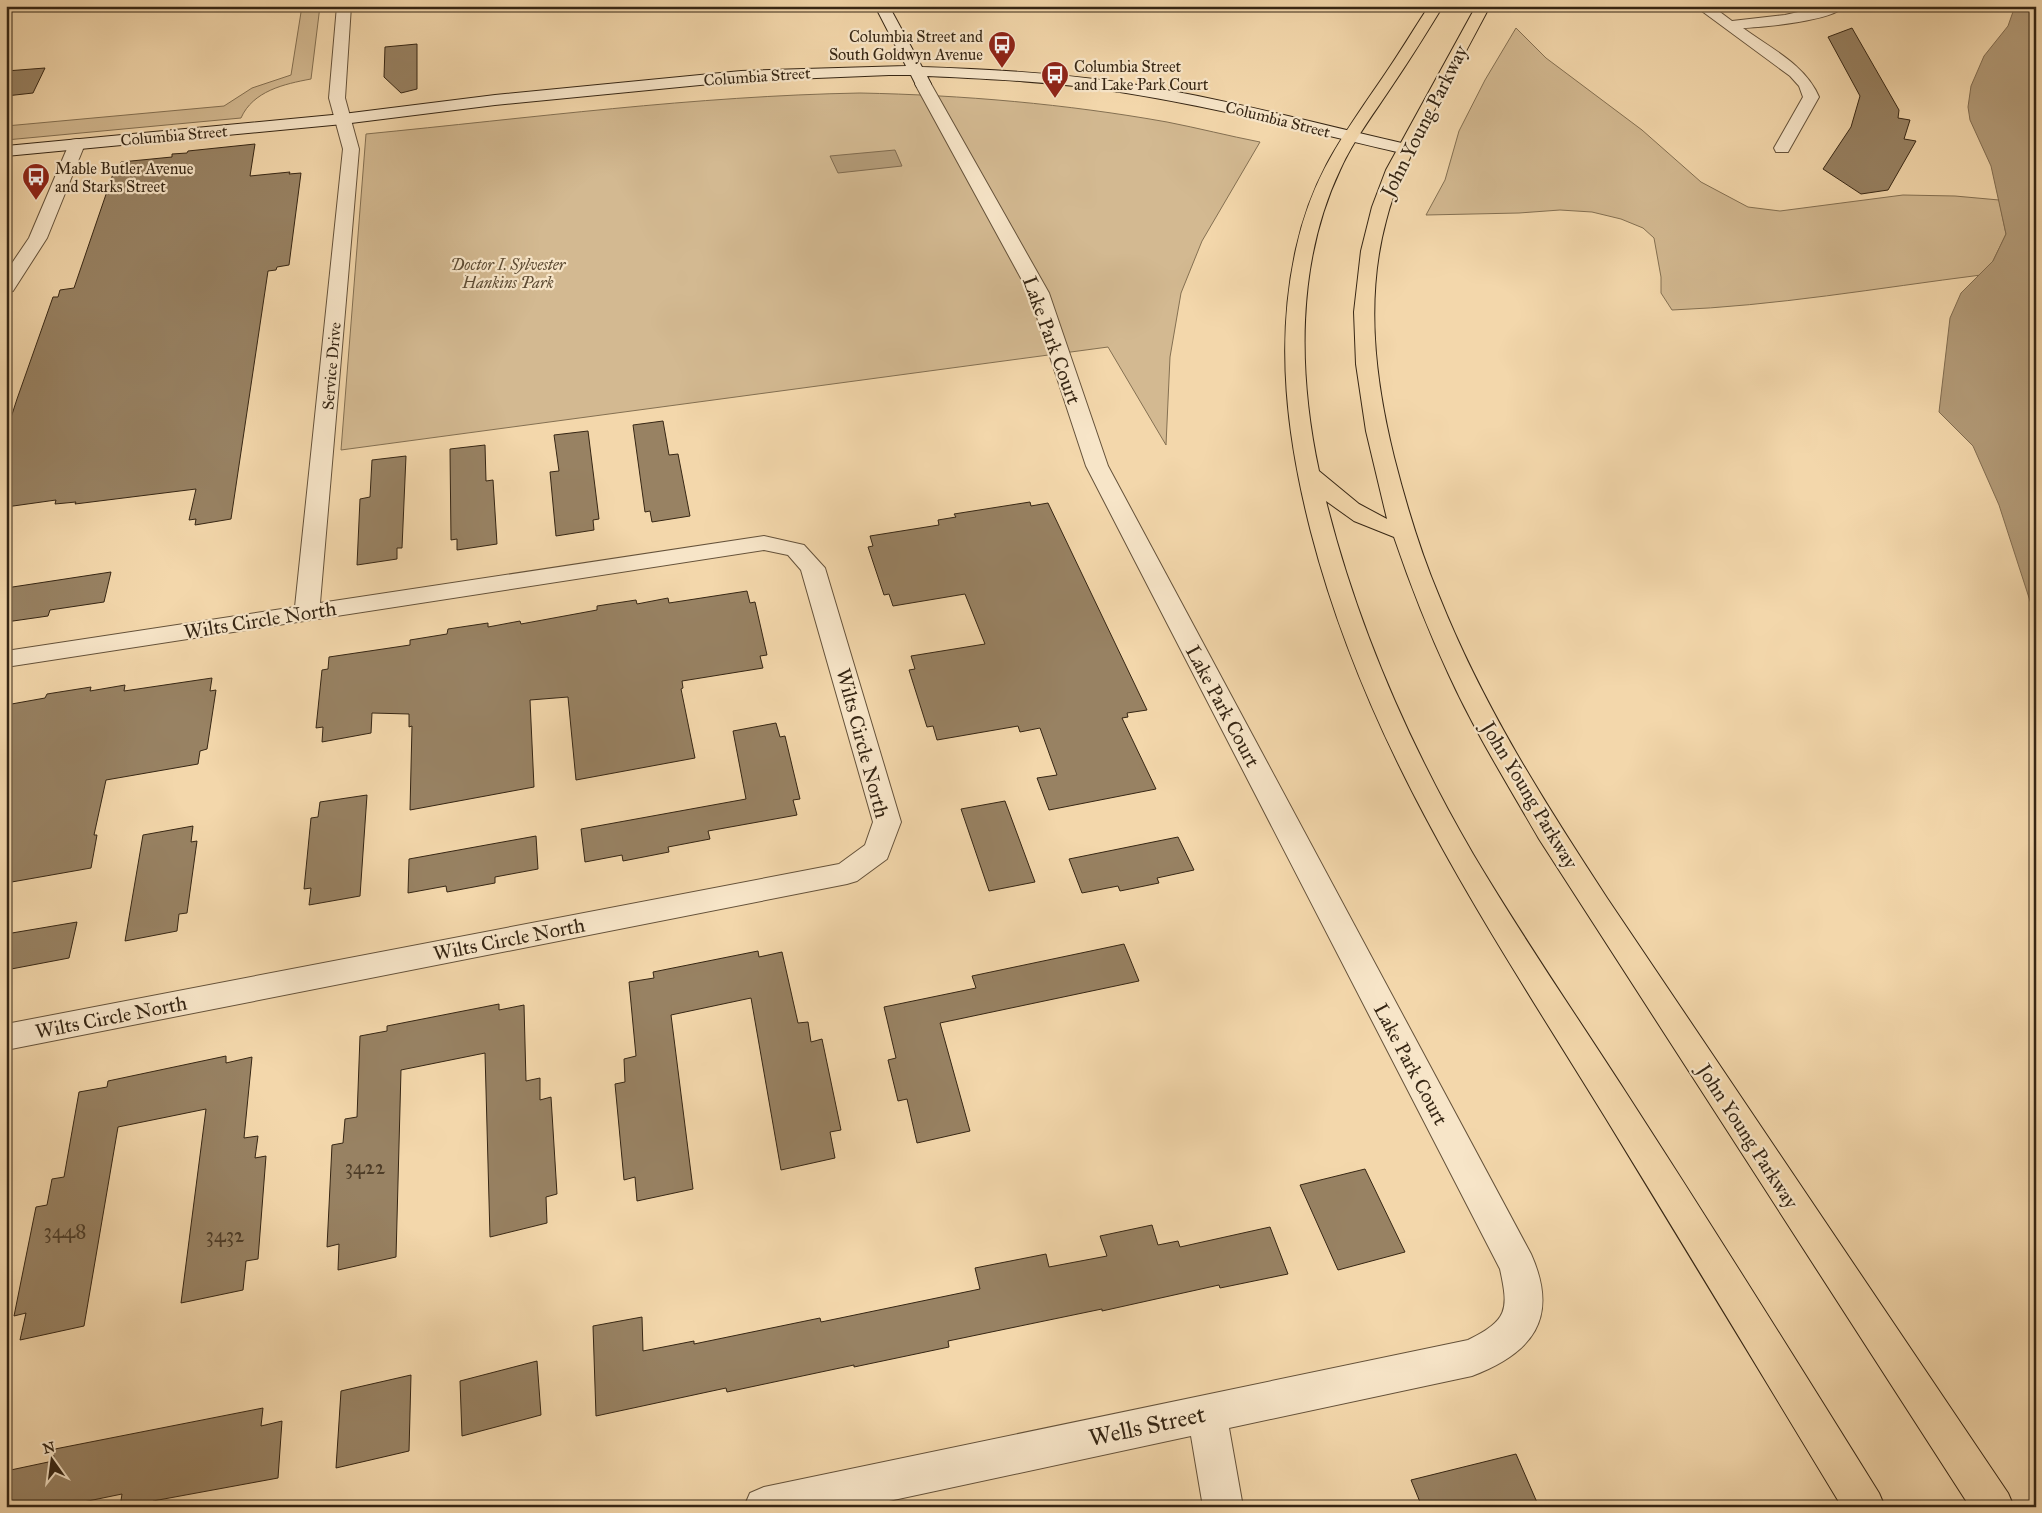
<svg xmlns="http://www.w3.org/2000/svg" width="2042" height="1513" viewBox="0 0 2042 1513" font-family="'IM FELL Great Primer',serif">
<style>
.green{fill:#d3b991;stroke:#847052}
.water{fill:#b39b78;stroke:#816c50}
.building{fill:#988263;stroke:#362614}
.lines{fill:none;stroke-linecap:round;stroke-linejoin:round}
.street-casing{stroke:#65523a;stroke-width:2}
.secondary-casing{stroke:#362614;stroke-width:2}
.primary-casing{stroke:#362614;stroke-width:2}
.street{fill:#f7e5c8;fill-rule:evenodd}
.secondary{fill:#f7e5c8;fill-rule:evenodd}
.primary{fill:#f3d7ab;fill-rule:evenodd}
.labels{text-anchor:middle;stroke-width:4.5;stroke-linejoin:round;paint-order:stroke}
.far-poi-label{font-size:16px;fill:#362614;stroke:#f7e5c8;text-anchor:start}
.far-street-label{font-size:16px;fill:#362614;stroke:#f7e5c8}
.far-park-label{font-size:16px;font-style:italic;fill:#5d4b33;stroke:#f7e5c8}
.street-label{font-size:20px;fill:#362614;stroke:#f7e5c8}
.near-number-label{font-size:21px;fill:#4e3d28}
.near-street-label{font-size:24px;fill:#362614;stroke:#f7e5c8}
</style>
<rect width="100%" height="100%" fill="#f3d7ab"/>
<filter id="stains"><feTurbulence type="fractalNoise" baseFrequency=".004" numOctaves="4"/><feColorMatrix values="0 0 0 0 .2 0 0 0 0 .09 0 0 0 0 .02 0 0 0 .5 -.17"/></filter>
<radialGradient id="worn" r=".72"><stop offset=".6" stop-color="#630" stop-opacity="0"/><stop offset="1" stop-color="#630" stop-opacity=".3"/></radialGradient>
<!-- green -->
<g class="green">
<path d="M302 6H320L311 79C284 84 253 91 241 118L6 140V126L224 106 252 88 291 75Z"/>
<path d="M1516 28 1546 58 1642 130 1701 182 1748 207 1780 211 1903 195 1955 196 1999 200 2006 234 1993 261 1981 275C1878 288 1775 306 1672 310L1661 293V277L1654 238 1643 228 1621 219 1592 212 1560 210 1519 213 1426 215 1445 180 1459 131 1485 80Z"/>
<path d="M860 93C963 95 1066 104 1167 122 1198 128 1229 136 1260 142L1202 241 1181 293 1170 357 1166 445 1108 347 341 450 366 134C530 118 695 96 860 93Z"/>
</g>
<!-- water -->
<g class="water">
<path d="M2015 6H2036V612L2032 607 1999 505 1973 446 1939 412 1950 318 1961 293 1993 261 2006 234 1991 166 1970 120 1968 107 1971 86 1984 56 2008 26Z"/>
<path d="M895 150 902 166 838 173 830 156Z"/>
</g>
<!-- building -->
<g class="building">
<path d="M1852 28 1899 110 1898 118 1910 120 1904 139 1916 141 1888 190 1861 194 1823 169 1851 127 1860 96 1828 37Z"/>
<path d="M417 44V89L401 93 384 77 385 47Z"/>
<path d="M45 68 33 93 6 96V71Z"/>
<path d="M255 144 250 176 290 172 289 174 301 173 289 265 277 267 276 270 268 271 231 519 195 525 196 519 189 520 196 489 75 504 76 502 55 504 56 500 6 507V433L17 399 53 297H58L60 290 74 288 115 168H119L121 162 172 157V154L187 153 188 151Z"/>
<path d="M663 421 669 455 678 454 690 516 652 522 650 511 645 512 633 425Z"/>
<path d="M588 431 599 519 593 520 594 530 556 536 550 472 559 471 554 435Z"/>
<path d="M485 445 486 481 493 480 497 544 457 550V539L451 540 450 449Z"/>
<path d="M406 456 402 548H397V559L357 565 360 499 370 497 372 460Z"/>
<path d="M1030 502 1031 506 1048 503 1147 710 1127 713 1128 717 1122 718 1156 789 1049 810 1037 778 1057 775 1040 728 1020 732 1018 726 937 740 933 726 927 727 909 670 915 669 911 656 985 644 965 594 893 606 889 594 884 595 868 547 873 546 870 536 939 525 938 520 956 517 954 514Z"/>
<path d="M111 572 104 602 50 610 48 616 6 622V588Z"/>
<path d="M747 591 750 603 755 602 767 655 760 656 763 668 682 681 683 688 681 689 695 758 576 780 568 697 530 700 534 787 410 810 412 726 409 727V714L372 713 371 733 322 742 323 727 316 728 322 670 328 669 329 657 410 645V640L447 634 448 629 488 623V627L520 621 521 624 597 610V606L636 600 637 604 668 598 669 603Z"/>
<path d="M212 678 210 691 216 690 207 749 200 751 198 764 106 780 94 835H97L91 868 6 883V705L45 698 47 694 91 687 90 691 125 685 124 691Z"/>
<path d="M776 723 780 737 785 736 800 799 793 800 797 815 708 831 710 839 668 847 669 852 623 861 622 855 585 862 581 829 746 799 733 731Z"/>
<path d="M367 795 360 896 309 905 311 888 304 889 311 818 318 817 320 802Z"/>
<path d="M1005 801 1035 882 989 891 961 809Z"/>
<path d="M193 826 191 842 197 841 187 913 179 914 177 931 125 941 143 835Z"/>
<path d="M536 836 538 869 495 877V883L447 892 446 886 408 893 409 859Z"/>
<path d="M1178 837 1194 870 1157 878 1159 883 1120 891 1118 886 1082 893 1069 859Z"/>
<path d="M77 922 69 958 6 970V934Z"/>
<path d="M1124 944 1139 981 940 1023 970 1131 917 1143 907 1099 898 1101 888 1060 896 1058 884 1007 976 988 972 976Z"/>
<path d="M758 951 759 957 782 952 798 1023 808 1022 811 1042 822 1039 841 1130 830 1132 835 1158 781 1170 751 998 671 1015 693 1189 637 1201 635 1177 624 1180 615 1084 625 1082 624 1059 636 1056 629 982 654 978 653 972Z"/>
<path d="M499 1004V1010L524 1005 526 1081 540 1078V1100L551 1097 557 1194 546 1197 547 1223 490 1237 485 1053 401 1070 396 1257 338 1270 339 1244 327 1247 332 1145 343 1143 345 1119 357 1117 360 1036 387 1031V1026Z"/>
<path d="M226 1056V1063L252 1057 244 1138 258 1136 255 1158 266 1156 258 1259 246 1261 243 1290 181 1303 206 1109 118 1127 84 1326 20 1340 26 1313 14 1316 36 1207 47 1205 52 1179 64 1177 79 1092 107 1087 108 1081Z"/>
<path d="M1365 1169 1405 1252 1338 1270 1300 1185Z"/>
<path d="M1152 1225 1158 1245 1178 1241 1180 1247 1270 1227 1288 1274 1220 1288 1219 1285 1102 1311V1309L948 1341 949 1347 854 1367V1365L727 1392 726 1388 596 1416 593 1326 642 1317 643 1351 694 1341V1344L820 1318 821 1322 980 1289 975 1268 1046 1254 1049 1267 1107 1256 1100 1236Z"/>
<path d="M537 1361 541 1415 462 1436 460 1381Z"/>
<path d="M411 1375 409 1451 336 1468 341 1391Z"/>
<path d="M263 1408 261 1426 282 1421 278 1478 153 1501 152 1507H120L122 1494 59 1507H6V1471L53 1461 55 1449Z"/>
<path d="M1516 1454 1539 1507H1422L1411 1480Z"/>
</g>
<g class="lines">
<defs>
<g id="street">
<path d="M337 6H351L345 98 359 149 320 603 764 536 804 545 825 568 901 822 887 859 857 881 847 884 6 1050V1024L839 864 865 845 873 822 801 570 788 555 764 550 6 667V651L295 607 343 149 329 98Z"/>
<path d="M1695 6H1712L1732 21 1785 15 1824 6H1845C1833 21 1763 27 1743 28 1770 48 1806 65 1819 97L1788 152H1776L1774 148 1803 97 1799 86 1790 76Z"/>
<path d="M923 79 929 81 931 84 1049 293 1108 466 1531 1254C1560 1319 1532 1353 1472 1376L1229 1428 1243 1507H1203L1191 1436 861 1507H744L750 1493 764 1487 1468 1340C1508 1320 1509 1310 1500 1269L1086 466 1029 293 915 84 917 81Z"/>
<path d="M77 139 83 140 85 144 47 238 13 291 6 293V272L29 238 69 144 71 140Z"/>
</g>
<path id="secondary" d="M875 6H889L922 67C987 69 1052 73 1118 82 1215 96 1310 122 1406 144L1412 145 1414 149 1412 153 1406 154C1311 132 1216 107 1120 92 1056 82 991 79 927 76L931 84 929 87H917L911 75H889L741 81 495 105 343 124 6 156V146L343 114 495 95 741 71 906 66Z"/>
<path id="primary" d="M1429 6H1443C1427 32 1411 58 1394 83 1375 112 1354 139 1340 170 1296 263 1298 373 1319 471L1359 504 1387 519 1366 431 1356 364 1354 312 1361 251 1372 207 1386 170 1476 6H1490C1470 44 1450 81 1430 118 1413 152 1395 184 1386 221 1365 299 1375 380 1394 457 1406 504 1420 551 1439 596 1482 704 1544 802 1607 898L2008 1493 2014 1507H1970L1539 839C1508 785 1475 732 1449 675 1428 630 1410 584 1394 537L1354 521 1326 501C1357 625 1409 744 1473 854 1521 935 1574 1012 1625 1091 1711 1224 1795 1358 1879 1493L1885 1507H1842C1763 1377 1685 1247 1605 1117 1488 927 1368 752 1311 532 1287 438 1275 344 1296 249 1312 176 1342 137 1383 77 1399 54 1413 30 1429 6Z"/>
</defs>
<!-- street casing -->
<use href="#street" class="street-casing"/>
<!-- secondary casing -->
<use href="#secondary" class="secondary-casing"/>
<!-- primary casing -->
<use href="#primary" class="primary-casing"/>
<!-- street -->
<use href="#street" class="street"/>
<!-- secondary -->
<use href="#secondary" class="secondary"/>
<!-- primary -->
<use href="#primary" class="primary"/>
</g>
<!-- icons -->
<defs>
<symbol id="bus-pin" viewBox="-11 -11 22 30"><path d="M0 17L-7.5 6A9.5 9.5 0 1 1 7.5 6Z" fill="#8f2418" stroke="#f7e5c8"/><path d="M-5-6H5V4H4V6H2V4H-2V6H-4V4H-5ZM-3.5-4V0h7V-4ZM-3.5 1.2v1.5H-2V1.2ZM2 1.2v1.5H3.5V1.2Z" fill="#fff"/></symbol>
</defs>
<g fill-rule="evenodd">
<use href="#bus-pin" x="986" y="29" width="32" height="43"/>
<use href="#bus-pin" x="1039" y="59" width="32" height="43"/>
<use href="#bus-pin" x="20" y="161" width="32" height="43"/>
</g>
<g class="labels">
<!-- far-poi labels -->
<g class="far-poi-label">
<text x="983" y="42" text-anchor="end">Columbia Street and<tspan x="983" dy="18">South Goldwyn Avenue</tspan></text>
<text x="1074" y="72">Columbia Street<tspan x="1074" dy="18">and Lake Park Court</tspan></text>
<text x="55" y="174">Mable Butler Avenue<tspan x="55" dy="18">and Starks Street</tspan></text>
</g>
<!-- far-street labels -->
<g class="far-street-label">
<text transform="translate(757 76) rotate(-4)" y="6">Columbia Street</text>
<text transform="translate(1278 119) rotate(14)" y="6">Columbia Street</text>
<text transform="translate(174 135) rotate(-5)" y="6">Columbia Street</text>
<text transform="translate(331 366) rotate(-85)" y="6">Service Drive</text>
</g>
<!-- far-park labels -->
<g class="far-park-label">
<text x="508" y="270">Doctor I. Sylvester<tspan x="508" dy="18">Hankins Park</tspan></text>
</g>
<!-- street labels -->
<g class="street-label">
<text transform="translate(1424 121) rotate(-63)" y="7">John Young Parkway</text>
<text transform="translate(1052 340) rotate(70)" y="7">Lake Park Court</text>
<text transform="translate(260 620) rotate(-9)" y="7">Wilts Circle North</text>
<text transform="translate(1223 706) rotate(62)" y="7">Lake Park Court</text>
<text transform="translate(863 743) rotate(75)" y="7">Wilts Circle North</text>
<text transform="translate(1530 795) rotate(59)" y="7">John Young Parkway</text>
<text transform="translate(509 939) rotate(-11)" y="7">Wilts Circle North</text>
<text transform="translate(111 1017) rotate(-11)" y="7">Wilts Circle North</text>
<text transform="translate(1411 1064) rotate(62)" y="7">Lake Park Court</text>
<text transform="translate(1748 1136) rotate(57)" y="7">John Young Parkway</text>
</g>
<!-- near-number labels -->
<g class="near-number-label">
<text x="365" y="1174">3422</text>
<text x="65" y="1238">3448</text>
<text x="225" y="1242">3432</text>
</g>
<!-- near-street labels -->
<g class="near-street-label">
<text transform="translate(1147 1426) rotate(-12)" y="8">Wells Street</text>
</g>
</g>
<!-- margin -->
<rect width="2042" height="1513" fill="none" stroke="#f3d7ab" stroke-width="25"/>
<rect x="8" y="8" width="2027" height="1498" fill="none" stroke="#362614" stroke-width="2.5"/>
<rect x="12" y="12" width="2017" height="1488" fill="none" stroke="#362614"/>
<!-- north arrow -->
<g transform="translate(52 1460) rotate(346)" stroke="#f7e5c8" stroke-width="4" paint-order="stroke">
<path d="M0-4L9 19L0 12L-9 19Z" fill="#362614"/>
<text y="-8" font-size="14" font-weight="bold" text-anchor="middle" fill="#362614">N</text>
</g>
<rect width="100%" height="100%" filter="url(#stains)"/>
<rect width="100%" height="100%" fill="url(#worn)"/>
</svg>
